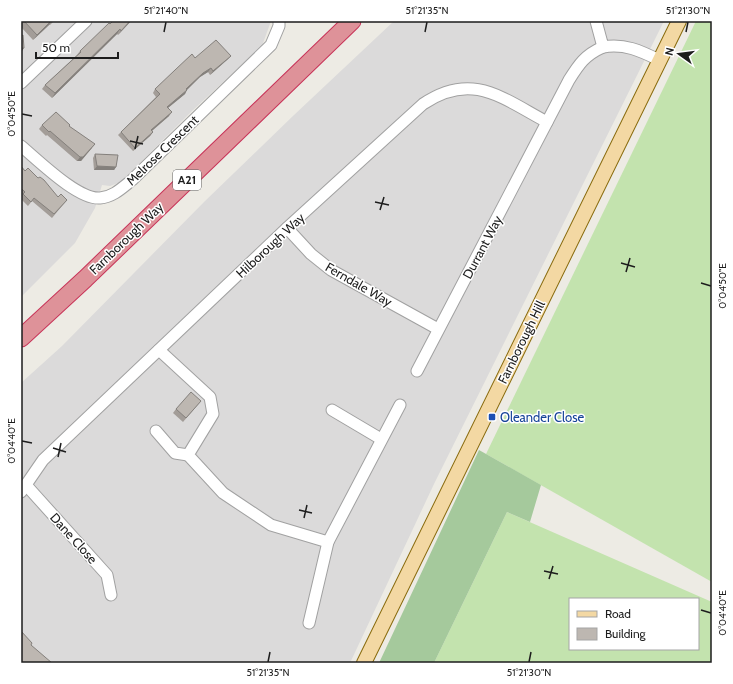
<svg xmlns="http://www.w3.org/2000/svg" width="733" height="684" viewBox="0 0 733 684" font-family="Cabin,sans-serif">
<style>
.residential{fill:#dbdada}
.grass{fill:#c3e3ae;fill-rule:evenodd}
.forest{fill:#a5c99c}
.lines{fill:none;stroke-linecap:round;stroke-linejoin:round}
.minor-casing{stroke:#a1a1a1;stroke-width:13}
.major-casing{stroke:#896b0d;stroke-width:16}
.highway-casing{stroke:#c83459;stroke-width:19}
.minor{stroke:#fff;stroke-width:11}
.major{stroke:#f3d8a3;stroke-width:14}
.highway{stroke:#de9299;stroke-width:17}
.wall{fill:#a39d98}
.shaded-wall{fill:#84807c}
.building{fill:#bdb7b1;stroke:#84807c}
.ticks{fill:none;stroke:#1d1d1d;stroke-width:1.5}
.transit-dot{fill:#1a4fb4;stroke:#fff;stroke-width:1.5}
.labels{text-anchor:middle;stroke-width:3;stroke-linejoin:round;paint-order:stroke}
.shield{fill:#fff;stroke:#616161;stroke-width:1}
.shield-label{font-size:12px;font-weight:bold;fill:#1d1d1d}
.street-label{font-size:13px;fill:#1d1d1d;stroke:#fff}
.transit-label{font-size:13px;fill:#164399;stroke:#fff;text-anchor:start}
.neatline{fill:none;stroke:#1d1d1d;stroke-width:1.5}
.ticks-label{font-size:10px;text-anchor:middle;fill:#1d1d1d}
</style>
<rect width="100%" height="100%" fill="#edebe4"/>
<!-- residential -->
<g class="residential">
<path d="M21 21H271L262 46 192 111 121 182 110 186 102 185 95 208 75 243 21 297Z"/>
<path d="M394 21H664L434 484 350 663H21V383L62 346 205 201 294 115Z"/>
</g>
<!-- grass -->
<g class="grass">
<path d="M696 21H712V582L486 454Z"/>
<path d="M507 512 712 602V663H434ZM570 599H698V649H570Z"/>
</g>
<!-- forest -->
<path class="forest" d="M479 450 541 485 530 522 507 512 434 663H379Z"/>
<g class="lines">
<defs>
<g id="minor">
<path d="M596 21 603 47C624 43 641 51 659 60"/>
<path d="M21 83 86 21"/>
<path d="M21 146C38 160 78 200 100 198 113 197 122 188 132 180L271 45 279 26V21"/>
<path d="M287 228 311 254 331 270 438 329"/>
<path d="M159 350 210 397 213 414 188 455 223 493 271 525 328 542"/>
<path d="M417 371 569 80C579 64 585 55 603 47"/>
<path d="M332 410 381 439"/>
<path d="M156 431 175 453 188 455"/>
<path d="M26 485 107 575 111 595"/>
<path d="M21 492 43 460 287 228 423 104C472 71 502 98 547 122"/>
<path d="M309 623 328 542 400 405"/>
</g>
<path id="major" d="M364 663 679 21"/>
<path id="highway" d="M21 338 85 279 352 21"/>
</defs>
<!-- minor casing -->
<use href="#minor" class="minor-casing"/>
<!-- major casing -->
<use href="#major" class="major-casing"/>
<!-- highway casing -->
<use href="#highway" class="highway-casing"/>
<!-- minor -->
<use href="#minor" class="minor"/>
<!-- major -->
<use href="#major" class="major"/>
<!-- highway -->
<use href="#highway" class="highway"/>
</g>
<!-- wall -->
<g class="wall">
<path d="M24 21H54L50 25H49L33 40 21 27V25Z"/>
<path d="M131 21 118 35 117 34 52 98 42 89 45 85 77 55 80 51 110 24Z"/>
<path d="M231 56 228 59 210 75 208 72 200 77 187 89 185 94 168 108 169 116 152 131 153 132 150 136 133 151 118 135 156 97 153 93 155 89 195 58Z"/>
<path d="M42 125 69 126 92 148 81 161H77L47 135 46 136 39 129Z"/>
<path d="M95 154 116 167 114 170H94L93 158Z"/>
<path d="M21 166 25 171 58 197 67 200 52 218 32 201 28 206 21 199V197L22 195 21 194Z"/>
<path d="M201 401 183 422 173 413 176 409Z"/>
</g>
<!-- shaded-wall -->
<g class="shaded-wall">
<path d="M51 21 49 25 33 40 37 35Z"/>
<path d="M130 21H131L118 35 121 31Z"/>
<path d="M120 29 117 34 52 98 55 93Z"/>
<path d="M21 48H24L22 51H21Z"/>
<path d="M231 56 228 59 210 75 213 71Z"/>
<path d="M211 68 208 72 200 77 184 93 186 89 203 73Z"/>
<path d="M187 90 185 94 164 111 167 107Z"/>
<path d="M172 112 169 116 148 134 151 130Z"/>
<path d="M153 132 150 136 133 151 135 148Z"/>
<path d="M95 144 81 161H77L80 157Z"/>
<path d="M97 166 116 167 114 170H94Z"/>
</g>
<!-- building -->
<g class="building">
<path d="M24 21H51L37 35Z"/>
<path d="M113 21H130L121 31 120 29 55 93 45 85 81 52 80 51 109 23 110 24Z"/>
<path d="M23 35 24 48H21V36Z"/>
<path d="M216 40 231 56 213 71 211 68 203 73 186 89 187 90 167 107 172 112 151 130 153 132 135 148 121 132 160 94 155 89 175 70 192 54 195 58Z"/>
<path d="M56 112 70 125 69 126 95 144 83 157H80L50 131 49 132 42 125Z"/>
<path d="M95 154 118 155 116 167 97 166Z"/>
<path d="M21 166 25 171 28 168 38 178 40 177 44 180 58 197 61 194 67 200 54 214 34 198 31 202 23 194 25 192 21 188Z"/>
<path d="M191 392 201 401 186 418 176 409Z"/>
<path d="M21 631 32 643 31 645 52 663H21Z"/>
</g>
<!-- ticks -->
<path class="ticks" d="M164 32 166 22M425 32 427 22M686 32 688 22M22 114 32 116M130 141 143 144M135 149 138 136M375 202 389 205M380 210 384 197M621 263 635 267M626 272 630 258M701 283 711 286M22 441 32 443M53 448 66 452M58 457 61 443M299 510 312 513M304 518 307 505M544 571 558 574M549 579 553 566M701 610 711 613M268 662 270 652M529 662 531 652"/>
<!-- markers -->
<rect class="transit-dot" x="488" y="413" width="8" height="8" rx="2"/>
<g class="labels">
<!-- shield labels -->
<rect class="shield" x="173" y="170" width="28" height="20" rx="3"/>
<g class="shield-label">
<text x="187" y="184">A21</text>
</g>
<!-- street labels -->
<g class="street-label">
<text transform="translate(162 150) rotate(-44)" y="5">Melrose Crescent</text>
<text transform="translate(126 238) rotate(-44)" y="5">Farnborough Way</text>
<text transform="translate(270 245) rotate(-43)" y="5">Hilborough Way</text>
<text transform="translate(482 247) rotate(-62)" y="5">Durrant Way</text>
<text transform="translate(359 284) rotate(30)" y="5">Ferndale Way</text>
<text transform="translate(521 342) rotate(-64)" y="5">Farnborough Hill</text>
<text transform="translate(74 538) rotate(48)" y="5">Dane Close</text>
</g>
<!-- transit labels -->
<g class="transit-label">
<text x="500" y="422">Oleander Close</text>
</g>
</g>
<!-- border -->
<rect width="733" height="684" fill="none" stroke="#ffffff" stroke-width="44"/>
<!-- legend -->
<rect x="569" y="598" width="130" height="52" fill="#ffffff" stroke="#a5a5a5"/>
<rect x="577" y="611" width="20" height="6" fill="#f3d8a3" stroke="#a5a5a5"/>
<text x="605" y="618" font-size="12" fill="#1d1d1d">Road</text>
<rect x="577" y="628" width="20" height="12" fill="#bdb7b1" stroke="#a5a5a5"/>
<text x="605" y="638" font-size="12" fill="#1d1d1d">Building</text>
<!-- north arrow -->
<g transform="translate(679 54) rotate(284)" stroke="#ffffff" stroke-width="3" paint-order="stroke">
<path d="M0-3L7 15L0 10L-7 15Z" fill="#1d1d1d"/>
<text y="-6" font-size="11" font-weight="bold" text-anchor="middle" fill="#1d1d1d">N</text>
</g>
<!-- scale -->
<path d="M36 52v6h82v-6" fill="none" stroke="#1d1d1d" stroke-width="2"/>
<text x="42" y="52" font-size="12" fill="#1d1d1d" stroke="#ffffff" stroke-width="3" paint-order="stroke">50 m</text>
<rect x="22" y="22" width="689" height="640" class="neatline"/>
<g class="ticks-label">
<text x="166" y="14">51°21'40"N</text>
<text x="427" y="14">51°21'35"N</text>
<text x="688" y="14">51°21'30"N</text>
<text transform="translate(11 114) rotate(-90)" y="4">0°04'50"E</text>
<text transform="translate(722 286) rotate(-90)" y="4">0°04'50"E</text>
<text transform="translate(11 441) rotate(-90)" y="4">0°04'40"E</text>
<text transform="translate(722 613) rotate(-90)" y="4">0°04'40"E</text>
<text x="268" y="676">51°21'35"N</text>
<text x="529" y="676">51°21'30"N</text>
</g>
</svg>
